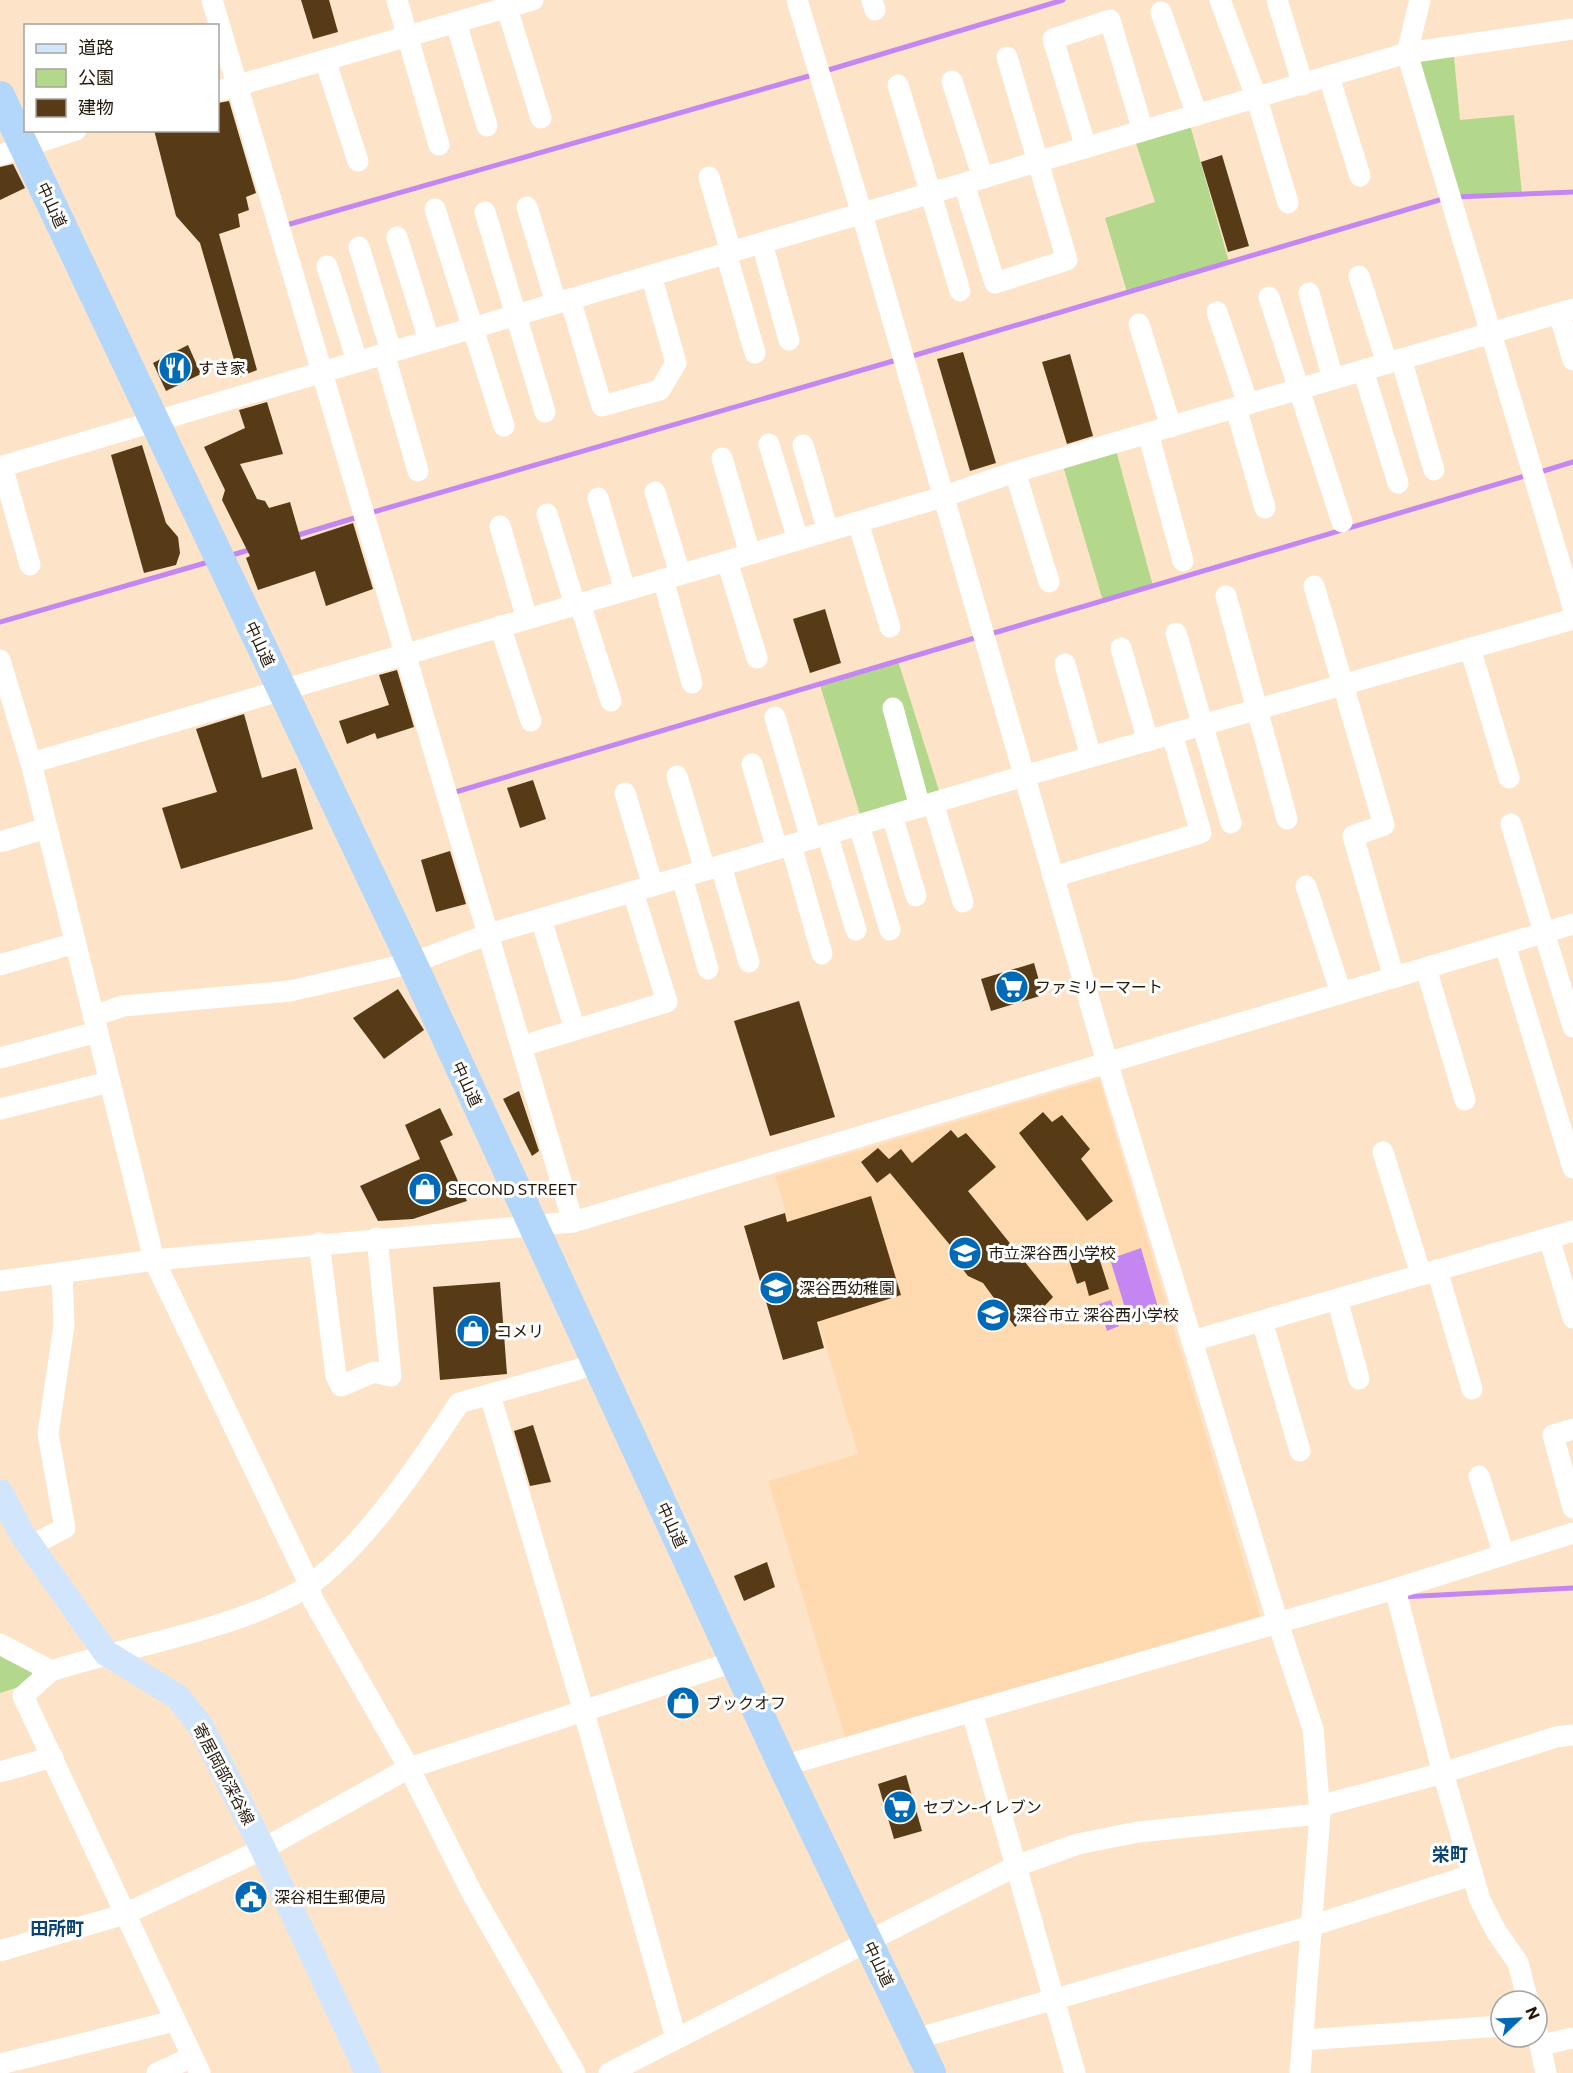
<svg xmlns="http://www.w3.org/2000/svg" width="1573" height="2073" viewBox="0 0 1573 2073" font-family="Commissioner,'Noto Sans JP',sans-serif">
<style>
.built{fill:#ffdab1}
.green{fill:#b3d88c}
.water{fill:#c486f1}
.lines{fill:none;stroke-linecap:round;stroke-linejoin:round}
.stream{stroke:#c486f1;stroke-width:5}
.building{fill:#573a16}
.minor{stroke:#fff;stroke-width:21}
.major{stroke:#d1e6fd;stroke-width:26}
.highway{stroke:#b3d6fb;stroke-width:30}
.labels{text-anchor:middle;stroke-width:6;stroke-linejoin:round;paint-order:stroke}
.street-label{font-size:16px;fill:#23180b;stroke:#fff}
.poi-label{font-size:16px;fill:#23180b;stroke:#fff;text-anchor:start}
.neighbourhood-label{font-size:18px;font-weight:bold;fill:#094475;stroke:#fff}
</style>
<rect width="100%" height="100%" fill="#fde4c8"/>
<!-- built -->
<path class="built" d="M1099 1079 1260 1616 846 1741 768 1481 858 1454 775 1176Z"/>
<!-- green -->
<g class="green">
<path d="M1453 47 1460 120 1514 115 1522 194 1450 197 1407 53Z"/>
<path d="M1188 118 1229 262 1127 292 1105 218 1155 202 1133 134Z"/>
<path d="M1114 443 1153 586 1103 601 1061 459Z"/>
<path d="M898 661 942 800 863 824 820 685Z"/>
<path d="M0 1652 31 1669 34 1682 0 1693Z"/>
</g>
<!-- water -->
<g class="water">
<path d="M1141 1248 1160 1314 1130 1324 1110 1259Z"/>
<path d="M1111 1300 1119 1326 1107 1331 1099 1304Z"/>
</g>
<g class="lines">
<!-- stream -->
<g class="stream">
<path d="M825 71 1063 0"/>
<path d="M1456 197 1573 192"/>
<path d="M283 226 816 74"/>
<path d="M909 357 1446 198"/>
<path d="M1537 473 1573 462"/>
<path d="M370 513 900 359"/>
<path d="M295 536 361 516"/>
<path d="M229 556 252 549"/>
<path d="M0 622 212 561"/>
<path d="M987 635 1528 475"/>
<path d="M452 793 978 637"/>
<path d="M1401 1597 1573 1588"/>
</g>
</g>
<!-- building -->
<g class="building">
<path d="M301 0H329L338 32 313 39Z"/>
<path d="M229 101 256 193 246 197 249 210 238 214 240 227 219 234 257 370 239 377 200 243 176 216 154 130H218V103Z"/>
<path d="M1222 155 1249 246 1228 252 1201 162Z"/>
<path d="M13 164 25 188 0 200V167Z"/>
<path d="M188 345 201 374 166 391 153 363Z"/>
<path d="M963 352 996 463 970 471 937 359Z"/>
<path d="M1070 354 1093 436 1067 444 1042 362Z"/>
<path d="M267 402 283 454 240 464 257 499 265 501 269 508 290 502 301 540 353 523 373 589 326 606 315 571 258 590 246 558 250 556 222 500 225 490 204 447 245 428 239 410Z"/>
<path d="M142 445 166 523 178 537 180 553 176 565 144 573 111 455Z"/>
<path d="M825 609 841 663 810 673 793 619Z"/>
<path d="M397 670 414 727 377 739 375 733 347 744 339 721 389 705 379 675Z"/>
<path d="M244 714 262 778 296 768 313 829 181 869 162 808 217 792 196 729Z"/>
<path d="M533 780 546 819 520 828 507 788Z"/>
<path d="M450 851 466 904 436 912 421 860Z"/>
<path d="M1034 963 1043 995 991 1011 981 979Z"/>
<path d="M398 989 424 1030 384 1059 353 1018Z"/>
<path d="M799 1001 835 1117 770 1136 734 1021Z"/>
<path d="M519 1091 539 1151 532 1156 503 1099Z"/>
<path d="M440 1108 453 1135 440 1141 467 1201 413 1219 378 1221 360 1186 420 1159 405 1125Z"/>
<path d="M1043 1112 1052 1122 1062 1115 1090 1149 1081 1159 1113 1201 1087 1221 1019 1133Z"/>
<path d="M951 1130 958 1138 966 1133 996 1167 968 1191 1053 1297 1035 1316 1023 1319 1015 1327 983 1283 968 1276 961 1267 965 1263 890 1173 877 1183 861 1162 878 1148 889 1159 901 1149 912 1163Z"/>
<path d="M871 1196 901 1295 817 1322 824 1348 783 1360 744 1226 785 1213 787 1222Z"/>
<path d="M1095 1245 1109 1289 1089 1296 1085 1281 1077 1284 1067 1254Z"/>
<path d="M500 1282 507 1374 440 1380 433 1287Z"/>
<path d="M533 1425 551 1482 530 1486 514 1431Z"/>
<path d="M767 1562 775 1587 744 1601 734 1576Z"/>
<path d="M906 1775 922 1831 894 1839 878 1784Z"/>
</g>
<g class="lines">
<!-- minor -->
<g class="minor">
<path d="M212 0 573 1222"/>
<path d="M397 0 439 145"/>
<path d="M797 0 862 214 1107 1062 1278 1623 1313 1729 1320 1814 1300 2073"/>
<path d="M872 0 875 10"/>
<path d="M1220 0 1257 99 1288 203"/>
<path d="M1277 0 1303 85"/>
<path d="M1420 0 1407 53 1573 607"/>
<path d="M507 8 541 118"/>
<path d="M1161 12 1197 115"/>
<path d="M456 23 487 126"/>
<path d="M325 60 358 161"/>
<path d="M1329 77 1360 176"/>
<path d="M952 81 983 178"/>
<path d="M898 85 960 291"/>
<path d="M218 91 533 0"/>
<path d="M1086 148 1053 39 1110 20 1143 131"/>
<path d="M0 155 76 130"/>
<path d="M709 177 731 252"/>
<path d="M964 184 995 283 1067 260 1007 57"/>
<path d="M527 207 556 303"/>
<path d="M435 209 504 426"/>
<path d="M485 212 545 412"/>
<path d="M397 237 429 340"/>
<path d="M762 243 789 340"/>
<path d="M359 247 391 351"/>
<path d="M726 253 755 353"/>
<path d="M327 266 357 361"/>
<path d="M1359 276 1387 363"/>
<path d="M1309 293 1333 379"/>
<path d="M1269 297 1342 522"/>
<path d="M570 299 602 406 660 390 676 363 651 275"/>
<path d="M1217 312 1248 404"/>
<path d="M1559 313 1573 360"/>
<path d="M1139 324 1171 427"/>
<path d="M384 353 418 471"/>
<path d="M1401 359 1434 470"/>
<path d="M1363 370 1398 483"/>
<path d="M1236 408 1265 508"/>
<path d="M1148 433 1183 561"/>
<path d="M769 444 798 540"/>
<path d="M803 445 828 531"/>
<path d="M722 458 750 554"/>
<path d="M2 466 30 565"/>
<path d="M0 467 1407 53 1573 29"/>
<path d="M1015 472 1049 582"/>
<path d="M655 492 680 574"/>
<path d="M598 498 625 590"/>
<path d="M547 514 575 605"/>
<path d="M858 522 890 627"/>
<path d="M500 526 527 619"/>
<path d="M727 561 757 658"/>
<path d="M663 579 692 683"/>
<path d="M1314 586 1384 825 1353 836 1394 978"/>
<path d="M1226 596 1287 819"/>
<path d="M580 604 611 701"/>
<path d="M500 626 531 721"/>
<path d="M1176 633 1231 823"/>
<path d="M1121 648 1148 741"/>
<path d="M1470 648 1509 778"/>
<path d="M0 660 31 763 154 1260 305 1575 313 1600 409 1768 472 1893 575 2073"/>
<path d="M1065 664 1091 757"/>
<path d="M893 708 920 807"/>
<path d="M775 717 811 839"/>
<path d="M31 763 727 561 942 497 1015 472 1573 309"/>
<path d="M752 764 777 849"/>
<path d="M677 776 705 870"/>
<path d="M625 793 653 886"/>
<path d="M933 803 963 902"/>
<path d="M892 815 916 896"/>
<path d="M1511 824 1573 1027"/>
<path d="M859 825 890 930"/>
<path d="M827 834 856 930"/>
<path d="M0 842 47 828"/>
<path d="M791 845 822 954"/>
<path d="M721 866 749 962"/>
<path d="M682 877 708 969"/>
<path d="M1053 877 1201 833 1172 734"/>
<path d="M1306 886 1341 993"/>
<path d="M541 919 575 1030"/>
<path d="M1505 945 1573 1168"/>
<path d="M0 965 75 943"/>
<path d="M1426 968 1465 1100"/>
<path d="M93 1016 123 1006 290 991 412 963 489 934 1024 776 1573 619"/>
<path d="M522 1046 667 1002 633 892"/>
<path d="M0 1058 97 1032"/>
<path d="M0 1109 109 1082"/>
<path d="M1383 1152 1421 1275"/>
<path d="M1549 1238 1573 1318"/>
<path d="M319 1243 336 1376 341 1386 374 1372 391 1376 377 1238"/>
<path d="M1437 1270 1472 1389"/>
<path d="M0 1281 154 1260 573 1222 1573 924"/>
<path d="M1337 1299 1359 1379"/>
<path d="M1262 1321 1300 1451"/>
<path d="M1192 1341 1573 1231"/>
<path d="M490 1395 583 1709 676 2038"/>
<path d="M1573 1429 1553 1435 1573 1508"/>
<path d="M1479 1476 1504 1555"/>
<path d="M30 1546 65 1528 48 1434 64 1325 62 1273"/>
<path d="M1395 1589 1443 1773 1480 1900 1496 1931 1518 1963 1528 2001"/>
<path d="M0 1644 51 1671C129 1646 222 1632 293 1595 354 1563 422 1460 459 1403L597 1364"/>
<path d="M51 1671 23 1696 200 2073"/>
<path d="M972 1712 1075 2073"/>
<path d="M783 1766 1395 1589 1573 1533"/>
<path d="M0 1772 53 1757"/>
<path d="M1320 1806 1443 1773 1556 1737 1573 1735"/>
<path d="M0 1951 125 1914 263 1849 409 1768 736 1661"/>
<path d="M1537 2032 1546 2073"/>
<path d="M915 2039 1314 1925 1472 1875"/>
<path d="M1303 2040 1501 2026"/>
<path d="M1541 2045 1573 2038"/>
<path d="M0 2064 174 2021"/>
<path d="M157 2073 192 2057"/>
<path d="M609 2073 1016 1866 1078 1844 1138 1832 1320 1814"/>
</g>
<!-- major -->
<path class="major" d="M0 1492 22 1534 106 1653 178 1697 200 1725 263 1849 368 2073"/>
<!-- highway -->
<path class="highway" d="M0 96 412 963 783 1766 931 2073"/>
</g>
<!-- icons -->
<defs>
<symbol id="restaurant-disc" viewBox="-11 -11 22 22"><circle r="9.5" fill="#016ab6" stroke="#fff"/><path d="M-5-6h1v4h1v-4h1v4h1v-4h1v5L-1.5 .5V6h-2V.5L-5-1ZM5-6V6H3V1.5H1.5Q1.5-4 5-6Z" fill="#fff"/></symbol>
<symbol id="supermarket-disc" viewBox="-11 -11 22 22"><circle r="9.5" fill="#016ab6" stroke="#fff"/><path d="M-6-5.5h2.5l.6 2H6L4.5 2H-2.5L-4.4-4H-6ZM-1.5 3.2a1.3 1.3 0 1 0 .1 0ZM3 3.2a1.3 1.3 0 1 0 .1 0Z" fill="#fff"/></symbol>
<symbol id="shop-disc" viewBox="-11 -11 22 22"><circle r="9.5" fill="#016ab6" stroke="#fff"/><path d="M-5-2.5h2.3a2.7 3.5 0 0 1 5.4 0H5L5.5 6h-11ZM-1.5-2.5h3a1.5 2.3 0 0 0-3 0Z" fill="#fff"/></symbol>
<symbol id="school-disc" viewBox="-11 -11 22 22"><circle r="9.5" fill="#016ab6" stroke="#fff"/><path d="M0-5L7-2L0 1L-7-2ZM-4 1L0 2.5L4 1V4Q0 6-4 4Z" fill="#fff"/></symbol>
<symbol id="civic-disc" viewBox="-11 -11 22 22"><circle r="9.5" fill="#016ab6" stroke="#fff"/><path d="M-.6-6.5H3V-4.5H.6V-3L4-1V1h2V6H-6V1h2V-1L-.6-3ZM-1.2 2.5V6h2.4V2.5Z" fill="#fff"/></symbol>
</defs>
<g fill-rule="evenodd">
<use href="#restaurant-disc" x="156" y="349" width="38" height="38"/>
<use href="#supermarket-disc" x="993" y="968" width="38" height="38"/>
<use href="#shop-disc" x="406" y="1170" width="38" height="38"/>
<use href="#school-disc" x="946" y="1234" width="38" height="38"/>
<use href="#school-disc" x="757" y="1269" width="38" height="38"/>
<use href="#school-disc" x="974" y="1296" width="38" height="38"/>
<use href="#shop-disc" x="454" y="1312" width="38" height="38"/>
<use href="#shop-disc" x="664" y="1684" width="38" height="38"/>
<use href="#supermarket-disc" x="881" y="1788" width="38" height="38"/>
<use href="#civic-disc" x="232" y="1878" width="38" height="38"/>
</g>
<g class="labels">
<!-- street labels -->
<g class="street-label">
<text transform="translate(52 205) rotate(65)" y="6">中山道</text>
<text transform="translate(260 644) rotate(65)" y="6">中山道</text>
<text transform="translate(467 1084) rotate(65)" y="6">中山道</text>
<text transform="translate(672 1525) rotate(65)" y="6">中山道</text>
<text transform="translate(224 1774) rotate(62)" y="6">寄居岡部深谷線</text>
<text transform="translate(879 1964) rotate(64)" y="6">中山道</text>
</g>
<!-- poi labels -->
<g class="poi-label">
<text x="198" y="374">すき家</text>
<text x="1035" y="993">ファミリーマート</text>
<text x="448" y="1195">SECOND STREET</text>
<text x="988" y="1259">市立深谷西小学校</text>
<text x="799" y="1294">深谷西幼稚園</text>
<text x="1016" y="1321">深谷市立 深谷西小学校</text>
<text x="496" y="1337">コメリ</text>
<text x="706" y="1709">ブックオフ</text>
<text x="923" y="1813">セブン-イレブン</text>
<text x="274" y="1903">深谷相生郵便局</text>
</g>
<!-- neighbourhood labels -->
<g class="neighbourhood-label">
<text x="1450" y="1861">栄町</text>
<text x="57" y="1935">田所町</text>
</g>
</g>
<!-- legend -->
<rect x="24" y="24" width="195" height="108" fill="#ffffff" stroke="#a7a39d" stroke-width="1.5"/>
<rect x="36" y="44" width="30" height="9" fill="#d1e6fd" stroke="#a7a39d" stroke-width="1.5"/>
<text x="78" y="54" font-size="18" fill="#23180b">道路</text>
<rect x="36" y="69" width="30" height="18" fill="#b3d88c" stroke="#a7a39d" stroke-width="1.5"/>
<text x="78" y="84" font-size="18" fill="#23180b">公園</text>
<rect x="36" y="99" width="30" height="18" fill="#573a16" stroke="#a7a39d" stroke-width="1.5"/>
<text x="78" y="114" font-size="18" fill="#23180b">建物</text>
<!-- north arrow -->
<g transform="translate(1519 2019) rotate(67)"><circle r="28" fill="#ffffff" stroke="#a7a39d" stroke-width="1.5"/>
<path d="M0-4.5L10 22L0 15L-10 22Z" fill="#016ab6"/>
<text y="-9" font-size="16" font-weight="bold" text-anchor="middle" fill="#23180b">N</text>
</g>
</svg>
